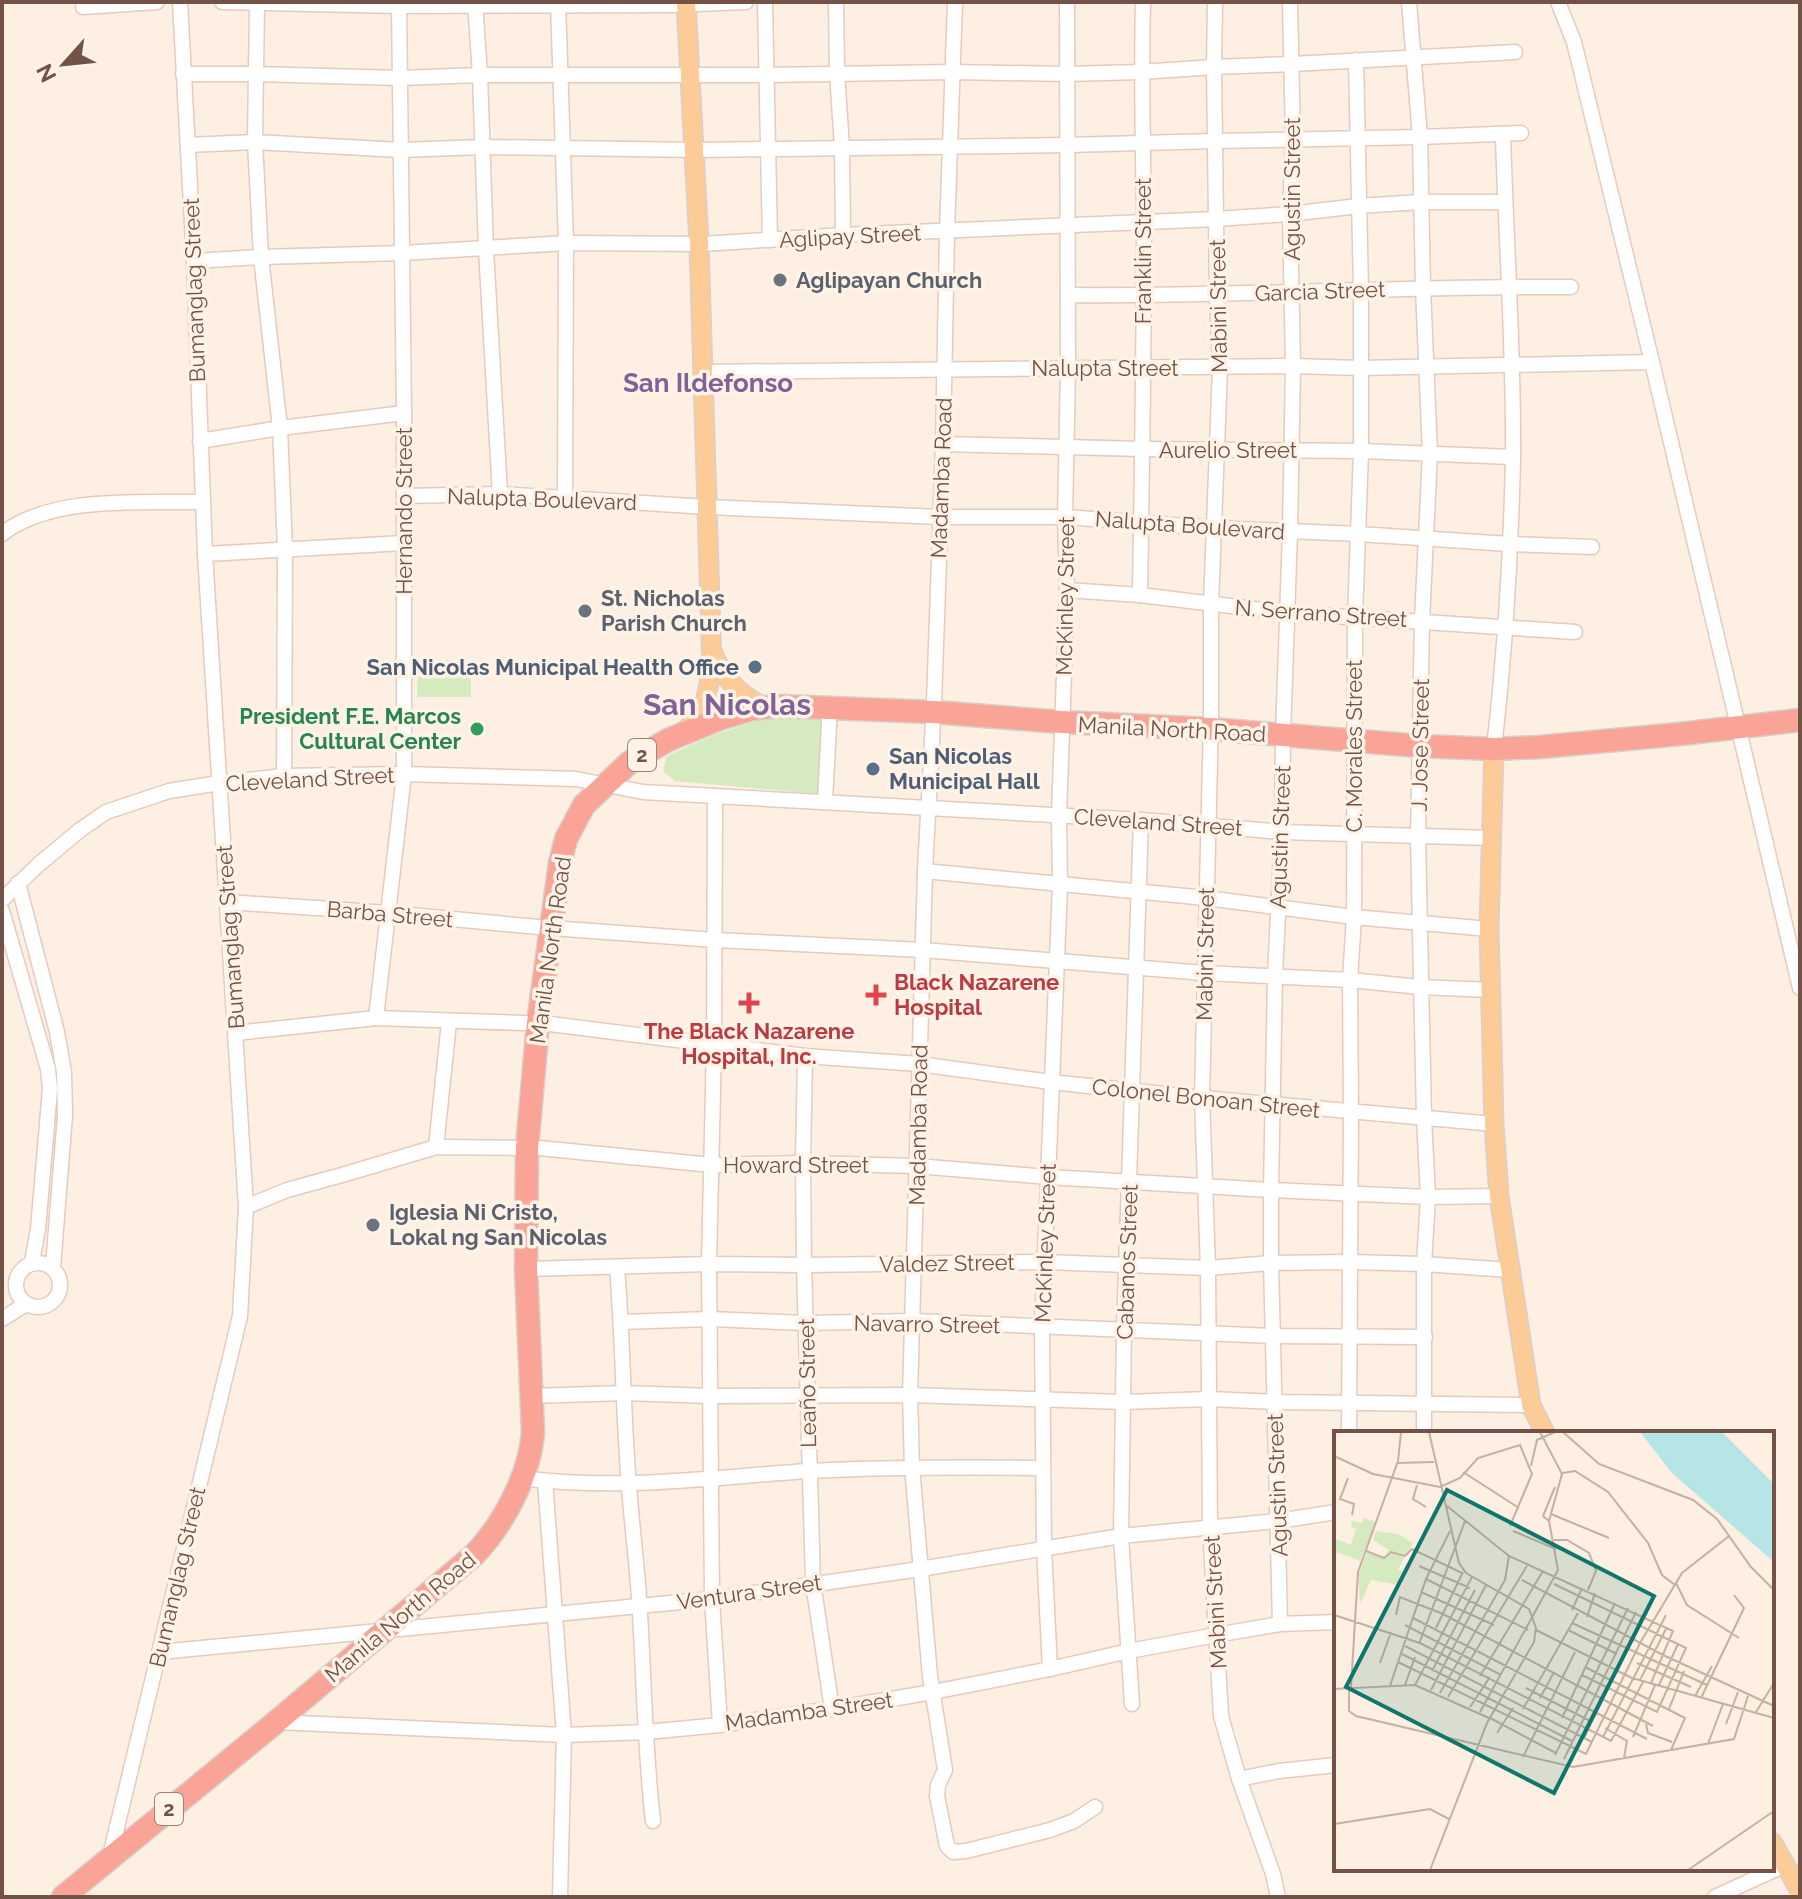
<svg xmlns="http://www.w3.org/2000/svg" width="1802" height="1899" viewBox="0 0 1802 1899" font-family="Raleway,sans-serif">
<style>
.green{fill:#d5eabf}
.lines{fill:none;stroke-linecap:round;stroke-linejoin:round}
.minor-casing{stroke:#e3ccbf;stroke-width:17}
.major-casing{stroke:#d8cfcb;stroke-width:21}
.highway-casing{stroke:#d8cfcb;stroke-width:25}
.minor{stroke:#fff;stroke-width:14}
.major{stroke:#fdcb97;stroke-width:18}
.highway{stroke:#f9a496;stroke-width:22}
.worship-dot{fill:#6b7280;stroke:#fff3e7;stroke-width:3}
.service-dot{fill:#5c6f8a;stroke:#fff3e7;stroke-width:3}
.leisure-dot{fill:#2e9e5b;stroke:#fff3e7;stroke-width:3}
.health-dot{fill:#e0444e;stroke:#fff3e7;stroke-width:3}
.labels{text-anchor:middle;stroke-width:7;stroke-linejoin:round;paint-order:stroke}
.shield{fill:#fff3e7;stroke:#9e8277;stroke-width:2}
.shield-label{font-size:20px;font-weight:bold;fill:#745247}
.street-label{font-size:22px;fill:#745247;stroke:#fff3e7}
.worship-label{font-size:22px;font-weight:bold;fill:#5b616d;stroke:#fff3e7;text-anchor:start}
.service-label{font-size:22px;font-weight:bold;fill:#4e5e75;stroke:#fff3e7;text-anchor:end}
.leisure-label{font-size:22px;font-weight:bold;fill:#27864d;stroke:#fff3e7;text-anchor:end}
.health-label{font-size:22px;font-weight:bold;fill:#be3a42;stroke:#fff3e7;text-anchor:start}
.quarter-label{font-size:26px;font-weight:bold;fill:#806298;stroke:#fff3e7}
.district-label{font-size:30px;font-weight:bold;fill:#806298;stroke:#fff3e7}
.inset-road{fill:none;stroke:#c6b0a3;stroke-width:2}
.view{fill:#0f766e;fill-opacity:0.15;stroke:#0f766e;stroke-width:4}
.inset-edge{fill:none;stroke:#745247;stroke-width:4}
</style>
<rect width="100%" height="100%" fill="#fdefe1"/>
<!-- green -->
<g class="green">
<path d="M418 660H471V697H417Z"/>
<path d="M775 715H824L819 794 675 781 663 771 667 756 711 736Z"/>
</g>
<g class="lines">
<defs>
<g id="minor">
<path d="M222 2 399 6 671 5 746 2"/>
<path d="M257 2 255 142 261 257 280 428 285 549 284 776"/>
<path d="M475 2 480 75 486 249 500 494"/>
<path d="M558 2 566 243 565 499"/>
<path d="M765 2 770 240"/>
<path d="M836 2 837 73 842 147 843 235"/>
<path d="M955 2 947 232 943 444 934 703 925 871 910 1395 912 1467 930 1676 945 1770 938 1785 937 1796 947 1846 953 1852 966 1851 1050 1830 1074 1821 1095 1807"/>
<path d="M1215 2 1214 67 1217 295 1220 368 1211 605V719L1202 1098 1208 1268 1210 1528 1221 1716 1239 1779 1273 1874 1278 1897"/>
<path d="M1409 2 1420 137 1423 288 1430 453 1422 621 1418 837 1424 1118 1428 1197 1424 1264V1433"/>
<path d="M1558 2 1574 42 1652 362 1800 988"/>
<path d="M83 7 157 2"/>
<path d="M183 74H255L400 78 480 75H768L953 72 1067 74 1141 72 1214 67 1293 64 1515 52"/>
<path d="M188 145 255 142 400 150 482 147 699 150 1068 145 1215 141 1420 137 1521 133"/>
<path d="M194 261 261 257 403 253 566 243 703 244 843 235 1216 219 1290 214 1358 206 1421 202H1505"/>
<path d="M1068 295C1236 297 1403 286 1571 287"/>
<path d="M702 372 1293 366 1360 368 1652 362"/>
<path d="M200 441 280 428 404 413"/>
<path d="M943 444 1143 449 1361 451 1513 457"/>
<path d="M404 496 500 494 708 507 940 517H1065L1214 528 1359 534 1509 544 1592 547"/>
<path d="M2 534C51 495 143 503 202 502"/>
<path d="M205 554 404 543"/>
<path d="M1067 590 1140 595 1288 613 1575 632"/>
<path d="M1140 595C1142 471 1144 346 1144 222 1143 149 1141 75 1143 2"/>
<path d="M1494 749C1505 653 1511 554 1513 457 1514 350 1506 242 1503 135"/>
<path d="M715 796 714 1045 709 1264 712 1599 720 1725"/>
<path d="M825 801 830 707"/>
<path d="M925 871 1206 898 1354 917 1489 929"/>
<path d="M18 883 57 1032 64 1072 65 1115 53 1267"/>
<path d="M2 900 38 865 80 830 106 812 169 791 219 783 284 776 404 774 576 779 643 792 1141 820 1282 832 1492 838"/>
<path d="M228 902 389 913 538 927 715 940 923 950 1204 973 1350 980 1420 987 1491 990"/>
<path d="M2 911 48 1069 50 1089 38 1229 32 1262"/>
<path d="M376 1018 404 774V413L399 2"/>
<path d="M236 1033 376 1018 550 1024 805 1056 919 1064 1051 1082 1202 1098 1494 1124"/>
<path d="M805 1056 803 1163 804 1265 813 1583 832 1709"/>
<path d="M436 1147 449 1022"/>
<path d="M246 1207 287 1190 342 1175 436 1147 539 1148 712 1165 803 1163 917 1166 1048 1177 1271 1190 1428 1197 1499 1196"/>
<circle cx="38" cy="1285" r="22"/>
<path d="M617 1267C623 1340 623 1413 629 1486 632 1529 638 1571 640 1614 644 1683 645 1752 653 1821"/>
<path d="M526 1269 709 1264 804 1265 1044 1262 1208 1268 1271 1263 1349 1262 1424 1264 1510 1270"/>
<path d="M2 1319 26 1304"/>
<path d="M621 1322 710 1319 806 1323 913 1321 1274 1336 1425 1337"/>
<path d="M531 1396 624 1393 711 1396 910 1395 1124 1402 1208 1399 1275 1402 1531 1405"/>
<path d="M1349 1433 1351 1112 1350 980 1354 917 1355 617 1361 451V291L1356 60"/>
<path d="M522 1478C618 1491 714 1477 809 1471 887 1467 964 1467 1042 1468"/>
<path d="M545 1481 564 1735 560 1897"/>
<path d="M1280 1624 1271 1263V1190L1275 975 1282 832 1283 736 1290 531 1293 366 1290 214 1293 140 1290 2"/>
<path d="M160 1652 712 1599 920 1569 1121 1536 1278 1521 1336 1512"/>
<path d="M1050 1669 1044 1548 1042 1327 1060 885 1059 815 1067 590 1065 517 1068 369 1067 2"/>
<path d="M1132 1704 1121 1536 1124 1330 1141 820"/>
<path d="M276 1722 564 1735 647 1732 720 1725 832 1709 933 1692 1050 1669 1129 1651 1216 1635 1280 1624 1336 1622"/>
<path d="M1239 1779 1279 1771 1336 1765"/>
<path d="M110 1856 240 1316 246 1207 205 554 194 261 180 2"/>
<path d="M1715 1897 1785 1865"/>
</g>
<g id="major">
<path d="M713 653C722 678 742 696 765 708"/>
<path d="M685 731 700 715 704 708 712 669 699 244 686 2"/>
<path d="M1494 749 1489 929 1494 1124 1499 1196 1531 1405 1545 1433"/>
<path d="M1772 1842 1800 1891"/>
</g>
<path id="highway" d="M63 1897 276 1722 474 1555C504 1524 530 1474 533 1432L526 1269 527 1148 538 1023 560 863 566 839 584 805 630 762 668 740 719 719 752 709 779 706 933 712 1062 722 1210 729 1420 746 1494 749 1540 747 1680 734 1800 720"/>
</defs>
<!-- minor casing -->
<use href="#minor" class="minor-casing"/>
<!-- major casing -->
<use href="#major" class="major-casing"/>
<!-- highway casing -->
<use href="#highway" class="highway-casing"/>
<!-- minor -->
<use href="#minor" class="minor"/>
<!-- major -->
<use href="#major" class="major"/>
<!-- highway -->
<use href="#highway" class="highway"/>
</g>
<!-- markers -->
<g class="worship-dot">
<circle cx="780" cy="280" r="8"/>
<circle cx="585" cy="611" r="8"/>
<circle cx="373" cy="1225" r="8"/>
</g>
<g class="service-dot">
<circle cx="755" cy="667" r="8"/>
<circle cx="873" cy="769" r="8"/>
</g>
<circle class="leisure-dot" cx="477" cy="729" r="8"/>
<g class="health-dot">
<path d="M872 983h8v8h8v8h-8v8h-8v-8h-8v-8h8z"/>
<path d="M745 991h8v8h8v8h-8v8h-8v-8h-8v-8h8z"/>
</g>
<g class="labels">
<!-- shield labels -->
<g class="shield">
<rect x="628" y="739" width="28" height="32" rx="6"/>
<rect x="155" y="1793" width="28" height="32" rx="6"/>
</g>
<g class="shield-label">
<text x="642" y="762">2</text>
<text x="169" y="1816">2</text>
</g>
<!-- street labels -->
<g class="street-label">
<text transform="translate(1292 189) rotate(-90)" y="8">Agustin Street</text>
<text transform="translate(850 236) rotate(-3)" y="8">Aglipay Street</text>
<text transform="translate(1143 251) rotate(-90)" y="8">Franklin Street</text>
<text transform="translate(194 290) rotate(-92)" y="8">Bumanglag Street</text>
<text transform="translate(1320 291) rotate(-2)" y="8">Garcia Street</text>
<text transform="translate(1218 306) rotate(-91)" y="8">Mabini Street</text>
<text x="1105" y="376">Nalupta Street</text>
<text x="1228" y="458">Aurelio Street</text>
<text transform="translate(941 478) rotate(-88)" y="8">Madamba Road</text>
<text transform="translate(542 499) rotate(2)" y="8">Nalupta Boulevard</text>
<text transform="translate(404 511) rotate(-90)" y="8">Hernando Street</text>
<text transform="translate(1190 525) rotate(4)" y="8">Nalupta Boulevard</text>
<text transform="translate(1065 596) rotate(-89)" y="8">McKinley Street</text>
<text transform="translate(1321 613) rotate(4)" y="8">N. Serrano Street</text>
<text transform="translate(1172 729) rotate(3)" y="8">Manila North Road</text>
<text transform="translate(1420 745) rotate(-89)" y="8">J. Jose Street</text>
<text transform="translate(1354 746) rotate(-90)" y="8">C. Morales Street</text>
<text transform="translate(310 779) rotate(-3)" y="8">Cleveland Street</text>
<text transform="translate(1158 822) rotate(4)" y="8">Cleveland Street</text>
<text transform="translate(1280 837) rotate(-88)" y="8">Agustin Street</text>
<text transform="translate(390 914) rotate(5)" y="8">Barba Street</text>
<text transform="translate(230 937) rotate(-94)" y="8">Bumanglag Street</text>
<text transform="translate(550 950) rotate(-82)" y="8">Manila North Road</text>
<text transform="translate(1205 954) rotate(-89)" y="8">Mabini Street</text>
<text transform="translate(1206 1098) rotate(6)" y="8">Colonel Bonoan Street</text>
<text transform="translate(918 1125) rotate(-89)" y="8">Madamba Road</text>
<text x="796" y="1173">Howard Street</text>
<text transform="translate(1045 1243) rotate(-88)" y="8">McKinley Street</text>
<text transform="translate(1127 1262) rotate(-88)" y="8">Cabanos Street</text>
<text transform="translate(947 1263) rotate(-1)" y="8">Valdez Street</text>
<text transform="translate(927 1324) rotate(1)" y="8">Navarro Street</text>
<text transform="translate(807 1383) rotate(-91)" y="8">Leaño Street</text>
<text transform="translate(1277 1485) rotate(-92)" y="8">Agustin Street</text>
<text transform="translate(177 1577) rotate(-77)" y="8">Bumanglag Street</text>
<text transform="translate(749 1592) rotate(-8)" y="8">Ventura Street</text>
<text transform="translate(1215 1602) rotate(-93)" y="8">Mabini Street</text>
<text transform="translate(400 1617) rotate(-40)" y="8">Manila North Road</text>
<text transform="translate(809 1711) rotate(-8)" y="8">Madamba Street</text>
</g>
<!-- worship labels -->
<g class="worship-label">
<text x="796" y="288">Aglipayan Church</text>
<text x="601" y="606">St. Nicholas<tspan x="601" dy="25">Parish Church</tspan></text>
<text x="389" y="1220">Iglesia Ni Cristo,<tspan x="389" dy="25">Lokal ng San Nicolas</tspan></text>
</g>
<!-- service labels -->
<g class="service-label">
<text x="739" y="675">San Nicolas Municipal Health Office</text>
<text x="889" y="764" text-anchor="start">San Nicolas<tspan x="889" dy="25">Municipal Hall</tspan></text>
</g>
<!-- leisure labels -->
<g class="leisure-label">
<text x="461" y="724">President F.E. Marcos<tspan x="461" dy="25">Cultural Center</tspan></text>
</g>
<!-- health labels -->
<g class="health-label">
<text x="894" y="990">Black Nazarene<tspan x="894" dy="25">Hospital</tspan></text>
<text x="749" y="1039" text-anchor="middle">The Black Nazarene<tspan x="749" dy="25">Hospital, Inc.</tspan></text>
</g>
<!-- quarter labels -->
<g class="quarter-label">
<text x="708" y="392">San Ildefonso</text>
</g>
<!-- district labels -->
<g class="district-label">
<text x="727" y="715">San Nicolas</text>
</g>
</g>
<!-- overview -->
<g transform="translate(1334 1431)">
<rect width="440" height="440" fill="#fdefe1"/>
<path d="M29 87 42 91 26 130 3 121 0 127V107L17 114 22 98 17 96 18 90 28 92ZM42 100 64 103 79 112 64 138 70 141 66 154 37 149 26 173 24 143 33 122 50 128 55 119 39 109Z" fill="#d5eabf"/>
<path d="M306 1H388L440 53V131L338 42Z" fill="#b5e5e6"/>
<path class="inset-road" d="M95 1 125 132 132 142 195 178 202 197 200 211 153 292 96 439M229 1 265 33 359 69 383 88 417 136 440 159M0 25 39 43 106 56 126 47 144 27 186 14 198 43 176 95M63 32 100 31M197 35 203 9 221 1M129 41 185 77M228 42 241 40 274 61 314 112 328 144 341 154M14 47 6 68 20 73 18 84M83 54 79 68 92 76M113 75 175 125 339 200 317 252M217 83 275 107M215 90 209 85 221 56M179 100 222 118M220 109H233L255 122 262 140 254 159M32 120 50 127 57 121 71 125 78 118 128 142M85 135 136 157M92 148 194 199M188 149 329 224 440 275M342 152 353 174 405 207M220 153 352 217 323 281 248 244M87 161 160 194M238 179 248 157M0 184 86 212 277 310 309 251M62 184 66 166 109 183 319 295M253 186 261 162M79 187 313 308M238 192 373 254M71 194 167 244M102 197 129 141M202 199 298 247 440 287M234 199 283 223M85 213 131 90M71 215 258 311M68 223 238 310M64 231 252 323 306 212 348 142 395 105M46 232 57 201M303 232 357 256M251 236 351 287 337 319M98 240 141 159M146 245 209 140M306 249 333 196M71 254 81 226M81 254 138 146M325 254 344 213M56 255 92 148 116 100M17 256 24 141 64 30 67 1M15 257V280L22 285 239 336 400 308 414 265M192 257 258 291M0 258 81 254 155 287M97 259 152 154M106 262 171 149 175 125M361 265 378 235M114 266 194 133M206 267 219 243M367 267 410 177 400 164M136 276 156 246M189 278 244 182M335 278 350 240M146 281 224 139 215 90 228 43 206 1M422 281 440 252M156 287 222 322M228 287 281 172M312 293 314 302 338 311M392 293 404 261M271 297 293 310 290 327M163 302 179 277M269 306 332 184M299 306 321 254M250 307 315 174M374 313 389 273M221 324 294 177M189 326 241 221M230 328 302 181M0 393 96 378 115 388M354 439 440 380"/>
<path class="view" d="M113 59 320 165 220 362 12 256Z"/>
<rect width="440" height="440" class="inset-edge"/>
</g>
<!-- border -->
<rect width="1802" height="1899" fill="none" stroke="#745247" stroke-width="8"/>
<!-- north arrow -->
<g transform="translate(64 64) rotate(243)" stroke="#fff3e7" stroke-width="6" paint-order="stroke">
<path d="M0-6L14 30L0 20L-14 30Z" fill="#745247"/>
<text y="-12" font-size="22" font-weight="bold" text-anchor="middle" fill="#745247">N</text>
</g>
</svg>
